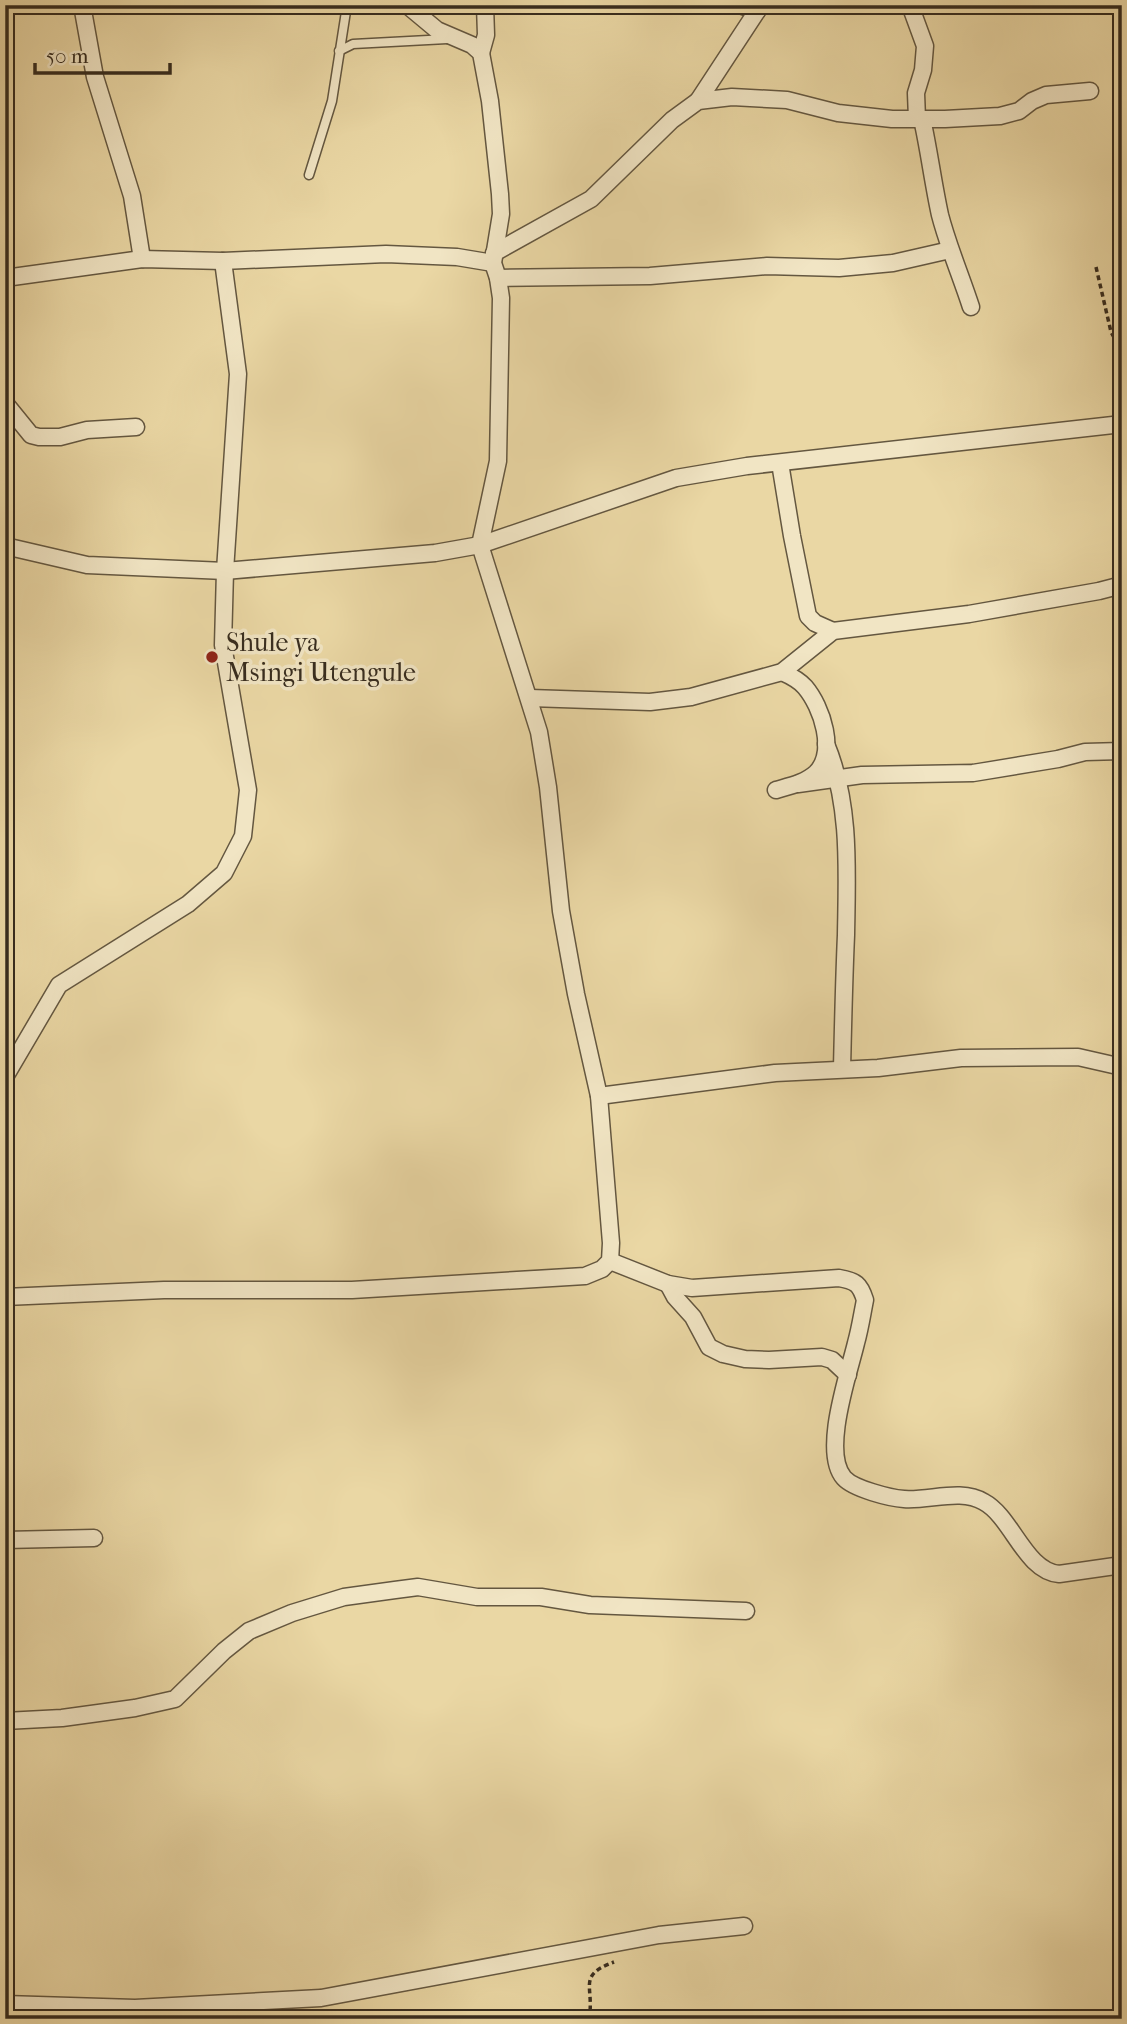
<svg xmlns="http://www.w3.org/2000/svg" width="1127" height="2024" viewBox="0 0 1127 2024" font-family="'IM FELL French Canon',serif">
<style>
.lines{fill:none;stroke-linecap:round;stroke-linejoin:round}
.lane-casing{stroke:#645740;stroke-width:11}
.street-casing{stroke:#645740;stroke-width:19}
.path{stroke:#372c1e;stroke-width:3.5;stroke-dasharray:5 3.5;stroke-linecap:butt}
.lane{stroke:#f1e5c4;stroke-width:8}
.street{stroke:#f1e5c4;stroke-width:16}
.poi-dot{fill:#8f2418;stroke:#f1e5c4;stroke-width:2.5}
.labels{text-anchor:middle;stroke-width:7;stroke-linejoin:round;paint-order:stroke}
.poi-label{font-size:26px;fill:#372c1e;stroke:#f1e5c4;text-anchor:start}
</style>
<rect width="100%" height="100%" fill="#ead7a4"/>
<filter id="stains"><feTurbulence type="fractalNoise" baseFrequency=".00286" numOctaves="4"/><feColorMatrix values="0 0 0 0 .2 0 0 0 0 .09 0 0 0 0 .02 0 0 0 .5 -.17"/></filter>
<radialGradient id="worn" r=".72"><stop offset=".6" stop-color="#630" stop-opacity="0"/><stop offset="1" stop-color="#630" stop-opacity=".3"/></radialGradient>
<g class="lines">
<defs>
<g id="lane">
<path d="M339 51 353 44 447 39"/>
<path d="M309 175 332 101 347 5"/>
</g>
<g id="street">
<path d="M82 5 95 77 132 196 142 259"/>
<path d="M740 5 757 11"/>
<path d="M910 5 925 46 923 70 916 93 917 119"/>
<path d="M481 53 486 35 485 5"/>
<path d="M698 101 761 5"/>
<path d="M922 119C929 150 933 183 940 215 948 246 961 276 971 307"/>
<path d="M494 253 591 199 672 120 698 101 732 97 787 100 838 113 892 119H945L1000 116 1019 111 1032 101 1046 95 1090 91"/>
<path d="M5 278 142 259 223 261 386 254 457 257 493 263"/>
<path d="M498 278 650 276 767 266 839 268 893 263 950 250"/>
<path d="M5 403 31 435 39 437H60L87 430 136 427"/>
<path d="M780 463 792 536 808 616 815 623 833 631"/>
<path d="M5 546 87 565 225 571 435 553 480 545 676 478 747 466 1122 424"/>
<path d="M530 698 650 702 691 697 782 672 833 631 969 614 1099 591 1122 585"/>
<path d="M826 744C851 804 847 871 846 935 844 980 843 1025 842 1069"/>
<path d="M798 784 862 775 973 773 1058 759 1085 752 1122 751"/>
<path d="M776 790C790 786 805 783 816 773 837 752 822 707 805 687 799 680 791 676 782 672"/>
<path d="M5 1077 59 985 188 904 224 873 243 836 248 790 223 645 225 571 238 374 223 261"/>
<path d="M599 1096 775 1073 878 1068 961 1058 1078 1057 1122 1067"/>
<path d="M610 1261 668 1284 692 1288 839 1278C856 1281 860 1284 865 1300 862 1315 860 1329 856 1343 849 1373 821 1452 844 1478 854 1489 890 1498 904 1499 930 1501 961 1488 984 1502 1012 1517 1025 1571 1059 1574L1122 1565"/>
<path d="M668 1284 675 1297 693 1317 709 1347 723 1354 745 1359 769 1360 822 1357 832 1360 848 1375"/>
<path d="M5 1297 164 1290H352L585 1276 602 1269 610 1261 611 1243 599 1096 576 994 561 911 548 787 539 732 480 545 498 461 501 298 498 278 493 263 501 214 500 194 490 101 481 53 472 45 437 30 407 5"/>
<path d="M5 1540 94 1538"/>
<path d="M5 1721 62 1718 135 1708 175 1699 224 1651 249 1631 292 1613 344 1597 395 1590 418 1587 477 1597H541L590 1605 746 1611"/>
<path d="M5 2004 135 2008 321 1998 659 1935 744 1926"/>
</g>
</defs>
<!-- lane casing -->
<use href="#lane" class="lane-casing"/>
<!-- street casing -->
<use href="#street" class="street-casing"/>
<!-- path -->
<g class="path">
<path d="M1096 267 1111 332 1122 352"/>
<path d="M589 2019C595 1986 576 1976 614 1962"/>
</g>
<!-- lane -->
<use href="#lane" class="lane"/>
<!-- street -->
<use href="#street" class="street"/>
</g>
<!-- markers -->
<circle class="poi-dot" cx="212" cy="657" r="7"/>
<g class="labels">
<!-- poi labels -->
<g class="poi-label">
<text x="226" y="651">Shule ya<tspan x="226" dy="30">Msingi Utengule</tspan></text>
</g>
</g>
<!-- margin -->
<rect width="1127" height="2024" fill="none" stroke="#ead7a4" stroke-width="28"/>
<rect x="7" y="7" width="1113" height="2010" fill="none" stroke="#372c1e" stroke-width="3.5"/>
<rect x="14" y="14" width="1099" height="1996" fill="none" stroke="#372c1e" stroke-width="2"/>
<!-- scale -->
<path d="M35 63v10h135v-10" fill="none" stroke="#372c1e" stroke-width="3.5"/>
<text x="46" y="63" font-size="21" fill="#372c1e" stroke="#f1e5c4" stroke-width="5" paint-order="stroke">50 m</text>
<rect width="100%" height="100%" filter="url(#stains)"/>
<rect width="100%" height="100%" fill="url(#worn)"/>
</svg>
